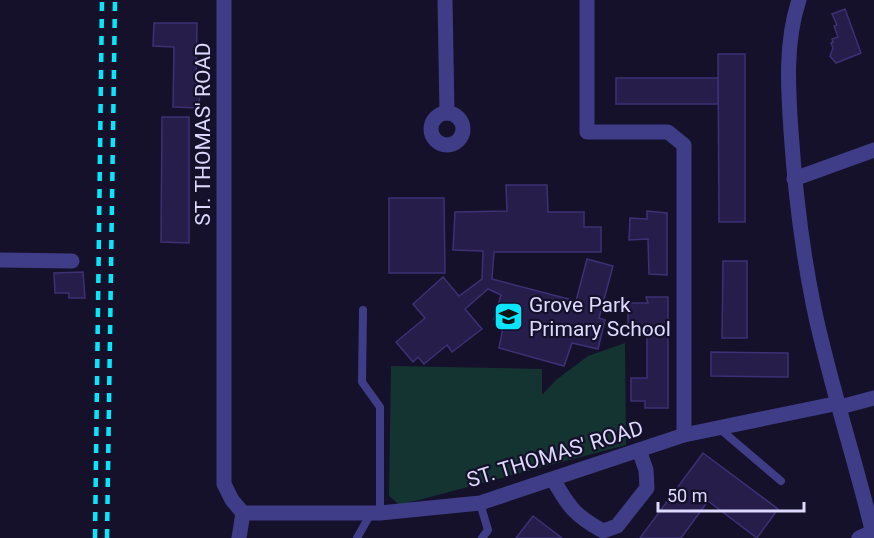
<svg xmlns="http://www.w3.org/2000/svg" width="874" height="538" viewBox="0 0 874 538" font-family="Roboto,sans-serif">
<style>
.green{fill:#143432}
.building{fill:#261d4a;stroke:#3d3076;stroke-width:1.5}
.lines{fill:none;stroke-linecap:round;stroke-linejoin:round}
.service{stroke:#3f3d88;stroke-width:8}
.minor{stroke:#3f3d88;stroke-width:15}
.tertiary{stroke:#3f3d88;stroke-width:15}
.rail{stroke:#09e6fb;stroke-width:4.5;stroke-dasharray:9 8;stroke-linecap:butt}
.labels{text-anchor:middle;stroke-width:4.5;stroke-linejoin:round;paint-order:stroke}
.street-label{font-size:21px;fill:#dedafe;stroke:#15112a}
.poi-label{font-size:21px;fill:#dedafe;stroke:#15112a;text-anchor:start}
</style>
<rect width="100%" height="100%" fill="#15112a"/>
<!-- green -->
<path class="green" d="M625 343 626 445 400 505 389 496 391 366 542 369V395L556 380 588 356Z"/>
<!-- building -->
<g class="building">
<path d="M845 9 861 53 836 63 830 56 833 48 831 43 833 42 832 39 838 37 834 26 837 25 832 14Z"/>
<path d="M154 23H197L196 87H200L199 108 173 107 174 47 153 46Z"/>
<path d="M718 54H745V222H719Z"/>
<rect x="616" y="78" width="102" height="26"/>
<path d="M162 117H189V243L161 242Z"/>
<path d="M506 185H547L548 212H584V227H601V252H494L492 279 576 301 587 259 613 266 599 318 605 320 598 349 572 343 564 366 499 348 504 322 494 319 501 295 488 289 465 309 482 329 452 352 447 345 424 364 418 357 413 362 396 342 425 318 413 304 443 277 459 296 482 279 483 251 453 250 455 212 507 211Z"/>
<path d="M389 198H444L445 273H389Z"/>
<path d="M647 211 667 213V275L649 274 648 239 629 240 630 218 647 219Z"/>
<path d="M723 261H747V338H722Z"/>
<path d="M83 272 85 298H69V293H55L54 273Z"/>
<path d="M646 297H668V408H645V401H631V378H647V326L628 325V303H648Z"/>
<path d="M711 352 788 353V377L711 376Z"/>
<path d="M703 453 778 509 757 538 708 501 681 538H640Z"/>
<path d="M533 516 562 538H516Z"/>
</g>
<g class="lines">
<!-- service -->
<g class="service">
<path d="M363 310 362 382 380 407V513"/>
<path d="M720 429 781 481"/>
<path d="M480 503 488 530 482 538"/>
<path d="M357 538 371 513"/>
</g>
<!-- minor -->
<g class="minor">
<path d="M224 0V484L232 500 243 513H380L480 503 684 435 839 403"/>
<path d="M445 0 447 113"/>
<path d="M587 0V132H668L684 145V435"/>
<path d="M799 0C785 42 788 88 791 131 795 191 802 250 814 308 830 385 856 461 874 538"/>
<circle cx="447" cy="129" r="16"/>
<path d="M794 179 874 150"/>
<path d="M0 260 72 261"/>
<path d="M840 407 874 398"/>
<path d="M553 479C568 506 575 516 603 531L617 526 647 488 646 470 639 450"/>
<path d="M239 538 243 513"/>
</g>
<!-- tertiary -->
<path class="tertiary" d="M859 538 874 531"/>
<!-- rail -->
<g class="rail">
<path d="M95 538 102 0"/>
<path d="M107 538 115 0"/>
</g>
</g>
<!-- icons -->
<defs>
<symbol id="school-square" viewBox="-11 -11 22 22"><rect x="-9" y="-9" width="18" height="18" rx="4" fill="#09e6fb" stroke="#15112a"/><path d="M0-5L7-2L0 1L-7-2ZM-4 1L0 2.5L4 1V4Q0 6-4 4Z" fill="#111"/></symbol>
</defs>
<g fill-rule="evenodd">
<use href="#school-square" x="492" y="300" width="33" height="33"/>
</g>
<g class="labels">
<!-- street labels -->
<g class="street-label">
<text transform="translate(203 134) rotate(-90)" y="7">ST. THOMAS' ROAD</text>
<text transform="translate(555 454) rotate(-17)" y="7">ST. THOMAS' ROAD</text>
</g>
<!-- poi labels -->
<g class="poi-label">
<text x="529" y="312">Grove Park<tspan x="529" dy="24">Primary School</tspan></text>
</g>
</g>
<!-- scale -->
<path d="M658 502v9h146v-9" fill="none" stroke="#dedafe" stroke-width="3"/>
<text x="667" y="502" font-size="18" fill="#dedafe" stroke="#15112a" stroke-width="4.5" paint-order="stroke">50 m</text>
</svg>
